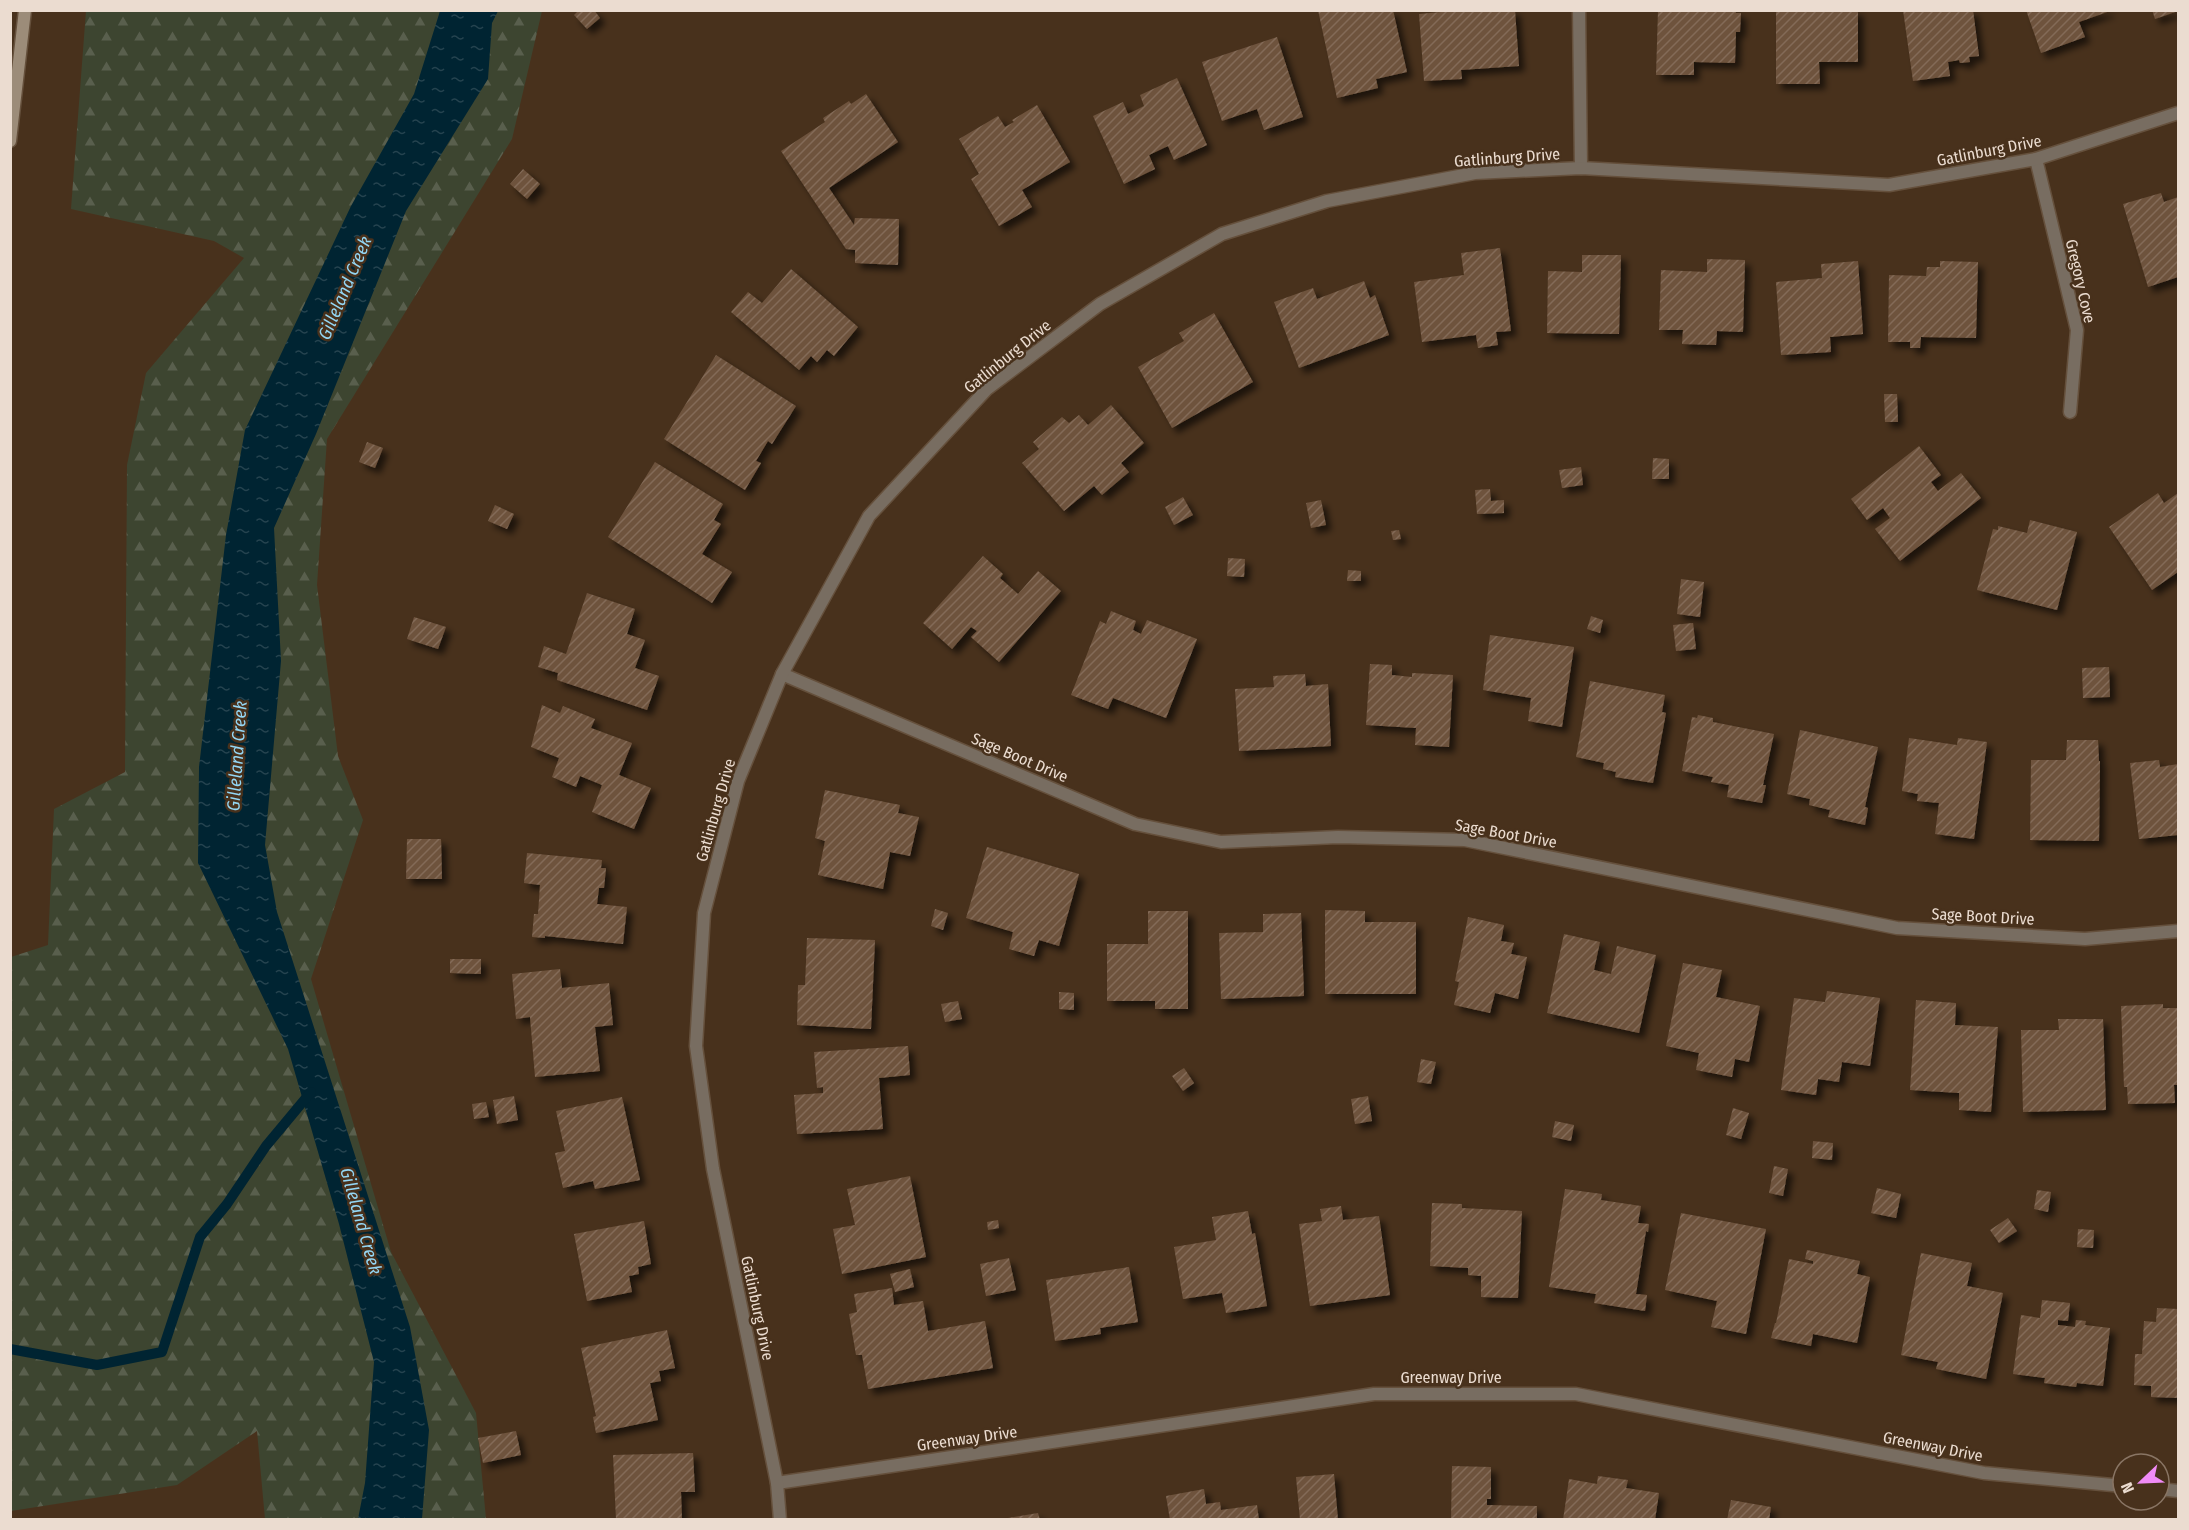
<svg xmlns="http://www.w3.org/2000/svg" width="2189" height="1530" viewBox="0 0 2189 1530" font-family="'Fira Sans Condensed',sans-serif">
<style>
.forest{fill:url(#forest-firs)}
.water{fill:url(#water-ripples)}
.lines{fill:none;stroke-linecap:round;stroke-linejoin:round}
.stream{stroke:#002432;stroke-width:10}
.building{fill:url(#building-hatch);filter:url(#shadow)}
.street-casing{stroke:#65503c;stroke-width:15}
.secondary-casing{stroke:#65503c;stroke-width:15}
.street{stroke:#786d61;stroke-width:12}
.secondary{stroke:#9c8c79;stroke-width:12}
.labels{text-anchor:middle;stroke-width:5;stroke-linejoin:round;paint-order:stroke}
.street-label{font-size:16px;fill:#ebdcd0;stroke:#48311c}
.water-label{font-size:18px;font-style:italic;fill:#93d6f4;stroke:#48311c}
</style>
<defs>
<pattern id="forest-firs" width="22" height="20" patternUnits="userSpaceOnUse" patternTransform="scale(1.5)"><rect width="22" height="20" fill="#3d4530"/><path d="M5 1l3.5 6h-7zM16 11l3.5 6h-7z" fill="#595f4d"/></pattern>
<pattern id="water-ripples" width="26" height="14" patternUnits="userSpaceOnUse" patternTransform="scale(1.5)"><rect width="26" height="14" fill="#002432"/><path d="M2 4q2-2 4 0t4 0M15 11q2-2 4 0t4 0" fill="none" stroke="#25434f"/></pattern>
<pattern id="building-hatch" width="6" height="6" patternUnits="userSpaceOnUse" patternTransform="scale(1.5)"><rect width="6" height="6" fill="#6e533d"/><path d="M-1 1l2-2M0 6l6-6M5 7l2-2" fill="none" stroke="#836b58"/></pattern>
<filter id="shadow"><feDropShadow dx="5.5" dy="5.5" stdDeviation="3" flood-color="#0009"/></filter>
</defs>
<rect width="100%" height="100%" fill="#48311c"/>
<!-- forest -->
<path class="forest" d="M86 11H542L512 139 327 439 317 585 338 756 363 820 311 979 391 1252 476 1413 486 1519H265L257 1431 177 1485 11 1511V957L48 945 54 809 125 772 127 465 146 373 244 258 214 241 71 209Z"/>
<!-- water -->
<path class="water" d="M440 11H498L492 23 488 79 406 211 316 434 274 528 281 661 265 845 277 912 410 1327 429 1430 422 1519H358L365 1483 374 1362 339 1224 288 1049 198 863 199 767 226 535 245 430 351 206 414 94Z"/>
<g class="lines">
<!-- stream -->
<path class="stream" d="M10 1349 97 1365 162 1352 200 1237 227 1204 266 1146 311 1092"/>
</g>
<!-- building -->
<g class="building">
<path d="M579 10H594L600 18 587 29 574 15Z"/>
<path d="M1318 10H1370V12L1393 10 1407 72 1376 79 1378 88 1337 98Z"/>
<path d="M1463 10H1515L1519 66 1461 70 1462 79 1424 81 1419 14Z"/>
<path d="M1658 10H1736V13H1741L1740 32H1736L1735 63 1694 62V75H1656Z"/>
<path d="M1776 10H1858V62H1819L1820 84H1776Z"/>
<path d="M1903 10H1973L1979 56 1969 57 1970 62 1960 63 1959 60 1948 62 1950 76 1913 81Z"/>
<path d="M2026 10H2110V11L2079 22 2085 37 2041 53Z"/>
<path d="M2152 10H2178V11L2155 19Z"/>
<path d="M1277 37 1303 117 1264 130 1257 109 1222 121 1202 62Z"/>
<path d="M1177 78 1207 145 1174 160 1168 146 1149 155 1155 169 1124 184 1093 116 1123 102 1128 114 1144 106 1140 95Z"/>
<path d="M866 94 898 142 829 188 854 225 855 218 899 219 898 265 855 263V250L846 249 781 151 825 122 823 118 849 101 851 104Z"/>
<path d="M1037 105 1070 162 1022 190 1032 207 999 226 971 179 979 174 959 139 998 116 1005 127 1014 122 1012 120Z"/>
<path d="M523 169 540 184 527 199 510 184Z"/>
<path d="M2161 193 2164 202 2178 197V277L2148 287 2123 204Z"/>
<path d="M1500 248 1511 331 1496 332 1498 345 1478 348 1476 335 1422 342 1414 282 1464 275 1461 253Z"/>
<path d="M1582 255H1621L1619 334 1547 333 1548 271 1582 272Z"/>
<path d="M1707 259 1745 260 1743 332 1717 331 1716 345 1682 344 1683 330H1659L1661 270 1707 272Z"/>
<path d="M1858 261 1863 334 1830 337 1831 352 1781 355 1776 282 1822 278 1821 264Z"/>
<path d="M1940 261 1978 262 1976 338 1921 337 1920 348H1910V342H1888L1889 275 1926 276 1927 267H1940Z"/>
<path d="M791 269 858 327 834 356 827 350 817 362 811 356 799 370 731 312 748 292 762 303Z"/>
<path d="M1364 281 1370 298 1375 295 1389 335 1299 368 1274 302 1313 288 1317 299Z"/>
<path d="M1214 313 1253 382 1172 428 1138 367 1184 341 1179 333Z"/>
<path d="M716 355 796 406 772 444 768 441 756 461 761 463 745 490 664 439Z"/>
<path d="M1884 394H1897L1898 422H1885Z"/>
<path d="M1111 405 1144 443 1121 463 1129 472 1102 495 1094 486 1064 511 1022 463 1039 449 1033 442 1062 417 1069 423 1079 415 1088 425Z"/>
<path d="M367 442 383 448 375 468 359 462Z"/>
<path d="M1919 446 1941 475 1931 482 1938 491 1961 473 1981 498 1900 561 1875 529 1890 518 1883 508 1867 520 1851 499Z"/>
<path d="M1653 458 1669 459V479H1652Z"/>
<path d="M655 462 723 504 714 520 721 524 702 554 732 572 712 603 608 537Z"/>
<path d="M1581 467 1583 485 1562 488 1559 470Z"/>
<path d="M1490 489 1491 501 1504 500V513L1477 514 1475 490Z"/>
<path d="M2158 493 2164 503 2178 493V572L2152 590 2109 527Z"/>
<path d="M1183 497 1193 515 1174 525 1165 507Z"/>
<path d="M1321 500 1326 525 1311 528 1306 503Z"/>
<path d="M495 505 514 514 507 529 488 521Z"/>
<path d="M2030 520 2077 532 2057 610 1977 590 1993 529 1998 530V526L2027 533Z"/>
<path d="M1399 530 1401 539 1393 540 1391 531Z"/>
<path d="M983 556 1003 574 1000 578 1018 594 1038 571 1061 591 999 662 971 637 977 631 971 627 952 649 923 623Z"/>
<path d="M1228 558 1245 559 1244 577 1227 576Z"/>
<path d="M1348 570 1361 571V581H1347Z"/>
<path d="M1681 579 1704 582 1700 617 1677 614Z"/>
<path d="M587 593 635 609 627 634 645 640 635 668 659 676 647 710 557 680 558 673 538 667 544 646 566 654Z"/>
<path d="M1111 611 1136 621 1133 630 1141 634 1147 620 1197 639 1166 718 1113 698 1108 709 1071 695 1100 621 1106 624Z"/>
<path d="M1591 616 1603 620 1600 633 1587 629Z"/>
<path d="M414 617 446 627 438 649 407 639Z"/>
<path d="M1693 623 1696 649 1676 651 1673 625Z"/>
<path d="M1490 635 1574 647 1562 727 1528 721 1531 698 1483 690Z"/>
<path d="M1370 664 1392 665V675L1412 677V673L1453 675 1449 747 1415 745 1416 728 1366 725Z"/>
<path d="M2109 667 2110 697 2083 698 2082 668Z"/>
<path d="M1305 674 1306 686 1328 684 1331 746 1239 751 1235 689 1274 687 1273 676Z"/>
<path d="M1590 681 1665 695 1662 712 1666 713 1653 783 1615 777 1616 772 1603 769 1604 763 1576 757Z"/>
<path d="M542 705 560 713 563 706 595 719 591 728 632 743 619 775 651 788 634 829 592 812 602 785 580 776 576 787 552 777 559 758 531 747Z"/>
<path d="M1698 715 1713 718V722L1774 734 1763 785H1766L1762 803 1727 797 1729 785 1711 782 1713 777 1682 771 1692 717 1697 718Z"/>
<path d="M1800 730 1878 747 1865 807 1868 808 1865 825 1828 817 1830 810 1809 805 1810 799 1787 794Z"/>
<path d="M1909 738 1957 745 1958 738 1987 742 1974 839 1935 834 1939 803 1917 801 1918 794 1902 791Z"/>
<path d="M2067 740H2098L2099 761H2100L2099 841 2030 840 2031 760H2066Z"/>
<path d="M2159 760 2160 767 2178 764V835L2139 839 2130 763Z"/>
<path d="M825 790 900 805 898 813 919 817 910 856 890 852 883 889 818 875 825 841 815 838Z"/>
<path d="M407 839H441L442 879H406Z"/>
<path d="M987 847 1079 874 1059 946 1039 940 1034 956 1009 949 1013 932 966 918Z"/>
<path d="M527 853 602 860 601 868H606L604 888H599L597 904 627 907 623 944 545 936V938L532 937 534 914H538L540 885 524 883Z"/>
<path d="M935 909 948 913 943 930 931 926Z"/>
<path d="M1325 910 1365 911V922H1416V994H1325Z"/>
<path d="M1148 911H1188V1009H1155V1001H1107V944H1148Z"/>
<path d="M1301 913 1304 996 1221 999 1219 933 1263 932V914Z"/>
<path d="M1468 917 1504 925 1501 941 1514 943 1511 954 1527 957 1518 999 1495 993 1490 1013 1454 1005 1459 982 1455 981Z"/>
<path d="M1564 934 1600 942 1594 970 1611 974 1617 946 1656 955 1639 1033 1547 1013Z"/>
<path d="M807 938 875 940 871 1029 797 1025 798 985H805Z"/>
<path d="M450 959H481V974L450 973Z"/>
<path d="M1683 963 1722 970 1716 997 1760 1006 1749 1062 1735 1059 1732 1077 1696 1070 1699 1053 1666 1046Z"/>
<path d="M560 969 562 988 609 983 613 1025 595 1027 600 1071 535 1077 530 1017 516 1019 512 974Z"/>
<path d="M1827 991 1880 998 1870 1066 1842 1062 1839 1082 1818 1079 1816 1095 1781 1090 1794 998 1825 1002Z"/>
<path d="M1059 992 1074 993V1010L1059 1009Z"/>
<path d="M1916 1000 1956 1003 1955 1025 1998 1027 1991 1112 1959 1110V1093L1910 1090Z"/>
<path d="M958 1001 962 1019 945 1022 941 1004Z"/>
<path d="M2163 1004V1008H2178V1085H2174L2175 1103 2128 1104 2127 1087H2124L2121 1006Z"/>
<path d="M2058 1019H2103L2106 1110 2023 1112 2021 1030H2059Z"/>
<path d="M908 1046 910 1075 879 1078 883 1129 797 1134 794 1095 823 1093V1087L817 1088 814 1052Z"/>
<path d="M1421 1059 1436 1062 1431 1084 1417 1082Z"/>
<path d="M1184 1068 1194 1083 1183 1091 1172 1076Z"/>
<path d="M514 1096 518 1120 497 1124 493 1100Z"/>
<path d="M1368 1096 1372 1121 1355 1124 1351 1099Z"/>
<path d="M622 1097 640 1180 595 1189 593 1181 563 1188 555 1153 565 1151 556 1111Z"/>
<path d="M486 1102 489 1117 474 1119 472 1104Z"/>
<path d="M1733 1108 1749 1113 1741 1139 1726 1135Z"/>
<path d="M1555 1121 1574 1125 1571 1141 1552 1137Z"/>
<path d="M1813 1141 1833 1143 1832 1160 1812 1158Z"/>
<path d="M1774 1166 1788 1169 1783 1196 1769 1193Z"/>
<path d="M910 1176 926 1257 842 1274 833 1229 855 1225 847 1189Z"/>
<path d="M1877 1188 1901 1194 1896 1218 1871 1213Z"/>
<path d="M1565 1189 1602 1194 1601 1200 1641 1206 1638 1223 1649 1224 1648 1232 1646 1231 1636 1294 1647 1295 1645 1311 1594 1303 1596 1294 1549 1287Z"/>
<path d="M2037 1190 2051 1192 2048 1212 2034 1209Z"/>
<path d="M1432 1203 1462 1204V1208L1522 1211 1518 1298 1481 1297V1276L1468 1275V1268L1430 1266Z"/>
<path d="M1341 1206 1343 1220 1379 1216 1390 1295 1310 1306 1299 1224 1322 1221 1320 1209Z"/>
<path d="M1248 1211 1252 1234 1255 1233 1267 1306 1226 1313 1222 1293 1183 1299 1174 1247 1216 1240 1212 1217Z"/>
<path d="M1681 1213 1766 1229 1746 1334 1711 1327 1717 1301 1665 1290Z"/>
<path d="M2008 1218 2017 1231 1999 1243 1990 1230Z"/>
<path d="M998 1220 999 1228 988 1230 987 1222Z"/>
<path d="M644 1221 651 1264 638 1267 639 1274 629 1276 632 1292 587 1301 574 1234Z"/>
<path d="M2078 1229 2094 1230 2093 1248 2077 1247Z"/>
<path d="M1807 1250 1860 1261 1857 1274 1870 1277 1857 1343 1813 1334 1811 1346 1771 1338 1775 1323H1776L1789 1259 1813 1264V1261L1805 1259Z"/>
<path d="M1921 1253 1972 1263 1967 1286 2003 1293 1986 1379 1936 1369 1938 1362 1901 1355Z"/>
<path d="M1009 1258 1016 1290 986 1296 980 1264Z"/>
<path d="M1129 1267 1138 1322 1100 1328 1101 1334 1055 1341 1046 1280Z"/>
<path d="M910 1269 914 1287 895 1292 890 1274Z"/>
<path d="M892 1288 894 1305 923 1301 928 1331 985 1321 993 1368 868 1389 862 1355H856L849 1314 857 1312 854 1294Z"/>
<path d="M2042 1300 2070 1303 2068 1321 2058 1320V1325L2075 1327 2076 1320 2086 1321 2085 1325 2110 1328 2103 1386 2077 1383 2076 1387 2044 1383 2045 1378 2013 1374 2021 1315 2040 1318Z"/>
<path d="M2157 1308 2178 1309V1398L2151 1397V1386L2134 1385 2135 1354H2142L2144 1321 2156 1322Z"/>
<path d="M667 1330 675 1368 659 1371 661 1381 650 1383 658 1420 596 1433 593 1417 596 1416 581 1348Z"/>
<path d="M516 1431 521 1455 483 1463 478 1438Z"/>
<path d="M693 1453 695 1492H681L682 1520H616L613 1455Z"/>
<path d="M1452 1466 1491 1467V1499H1487V1505L1537 1506V1520H1451Z"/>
<path d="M1334 1474 1338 1520H1300L1296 1477Z"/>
<path d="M1598 1476 1628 1480 1626 1488 1659 1493 1655 1520H1563L1569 1479 1597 1484Z"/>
<path d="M1204 1489 1206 1504 1220 1502 1221 1510 1257 1505 1259 1520H1170L1166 1496Z"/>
<path d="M1731 1500 1771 1507 1769 1520H1727Z"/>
<path d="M1038 1513 1040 1520H1008V1518Z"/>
</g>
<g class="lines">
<defs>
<g id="street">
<path d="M1579 10 1581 168"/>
<path d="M2036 159 2077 330 2070 412"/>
<path d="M782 674 1135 824 1221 842 1338 837 1465 840 1897 928 2085 939 2178 931"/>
<path d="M777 1483 1374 1394H1576L1984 1473 2123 1486"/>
<path d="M2159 1489 2178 1491"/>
<path d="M780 1520 777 1483 713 1169 696 1046 704 913 738 781 782 674 869 516 987 389 1100 304 1222 234 1327 201 1475 173 1581 168 1889 185 2036 159 2178 113"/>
</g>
<path id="secondary" d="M10 141 25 10"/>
</defs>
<!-- street casing -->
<use href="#street" class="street-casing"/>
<!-- secondary casing -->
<use href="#secondary" class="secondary-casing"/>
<!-- street -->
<use href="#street" class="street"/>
<!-- secondary -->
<use href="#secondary" class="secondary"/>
</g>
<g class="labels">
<!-- street labels -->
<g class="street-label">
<text transform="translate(1989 150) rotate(-11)" y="6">Gatlinburg Drive</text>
<text transform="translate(1507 157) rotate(-4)" y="6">Gatlinburg Drive</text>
<text transform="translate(2081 281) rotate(77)" y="6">Gregory Cove</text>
<text transform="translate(1007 356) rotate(-39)" y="6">Gatlinburg Drive</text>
<text transform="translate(1020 757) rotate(23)" y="6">Sage Boot Drive</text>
<text transform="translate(715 810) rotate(-74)" y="6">Gatlinburg Drive</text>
<text transform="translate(1506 833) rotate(10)" y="6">Sage Boot Drive</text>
<text transform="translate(1983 916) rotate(3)" y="6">Sage Boot Drive</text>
<text transform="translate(758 1308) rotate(78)" y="6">Gatlinburg Drive</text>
<text x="1451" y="1383">Greenway Drive</text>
<text transform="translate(967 1438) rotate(-8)" y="6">Greenway Drive</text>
<text transform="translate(1933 1446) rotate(11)" y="6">Greenway Drive</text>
</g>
<!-- water labels -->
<g class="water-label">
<text transform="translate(345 288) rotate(-67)" y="6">Gilleland Creek</text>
<text transform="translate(237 756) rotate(-86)" y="6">Gilleland Creek</text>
<text transform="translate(361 1221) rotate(74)" y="6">Gilleland Creek</text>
</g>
</g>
<!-- border -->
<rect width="2189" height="1530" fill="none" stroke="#ebdcd0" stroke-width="24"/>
<!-- north arrow -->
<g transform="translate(2141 1482) rotate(247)"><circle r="28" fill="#48311c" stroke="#897564" stroke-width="1.5"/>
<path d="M0-4.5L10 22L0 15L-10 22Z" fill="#f08bf6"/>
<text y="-9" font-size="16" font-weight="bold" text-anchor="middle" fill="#ebdcd0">N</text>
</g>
</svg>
